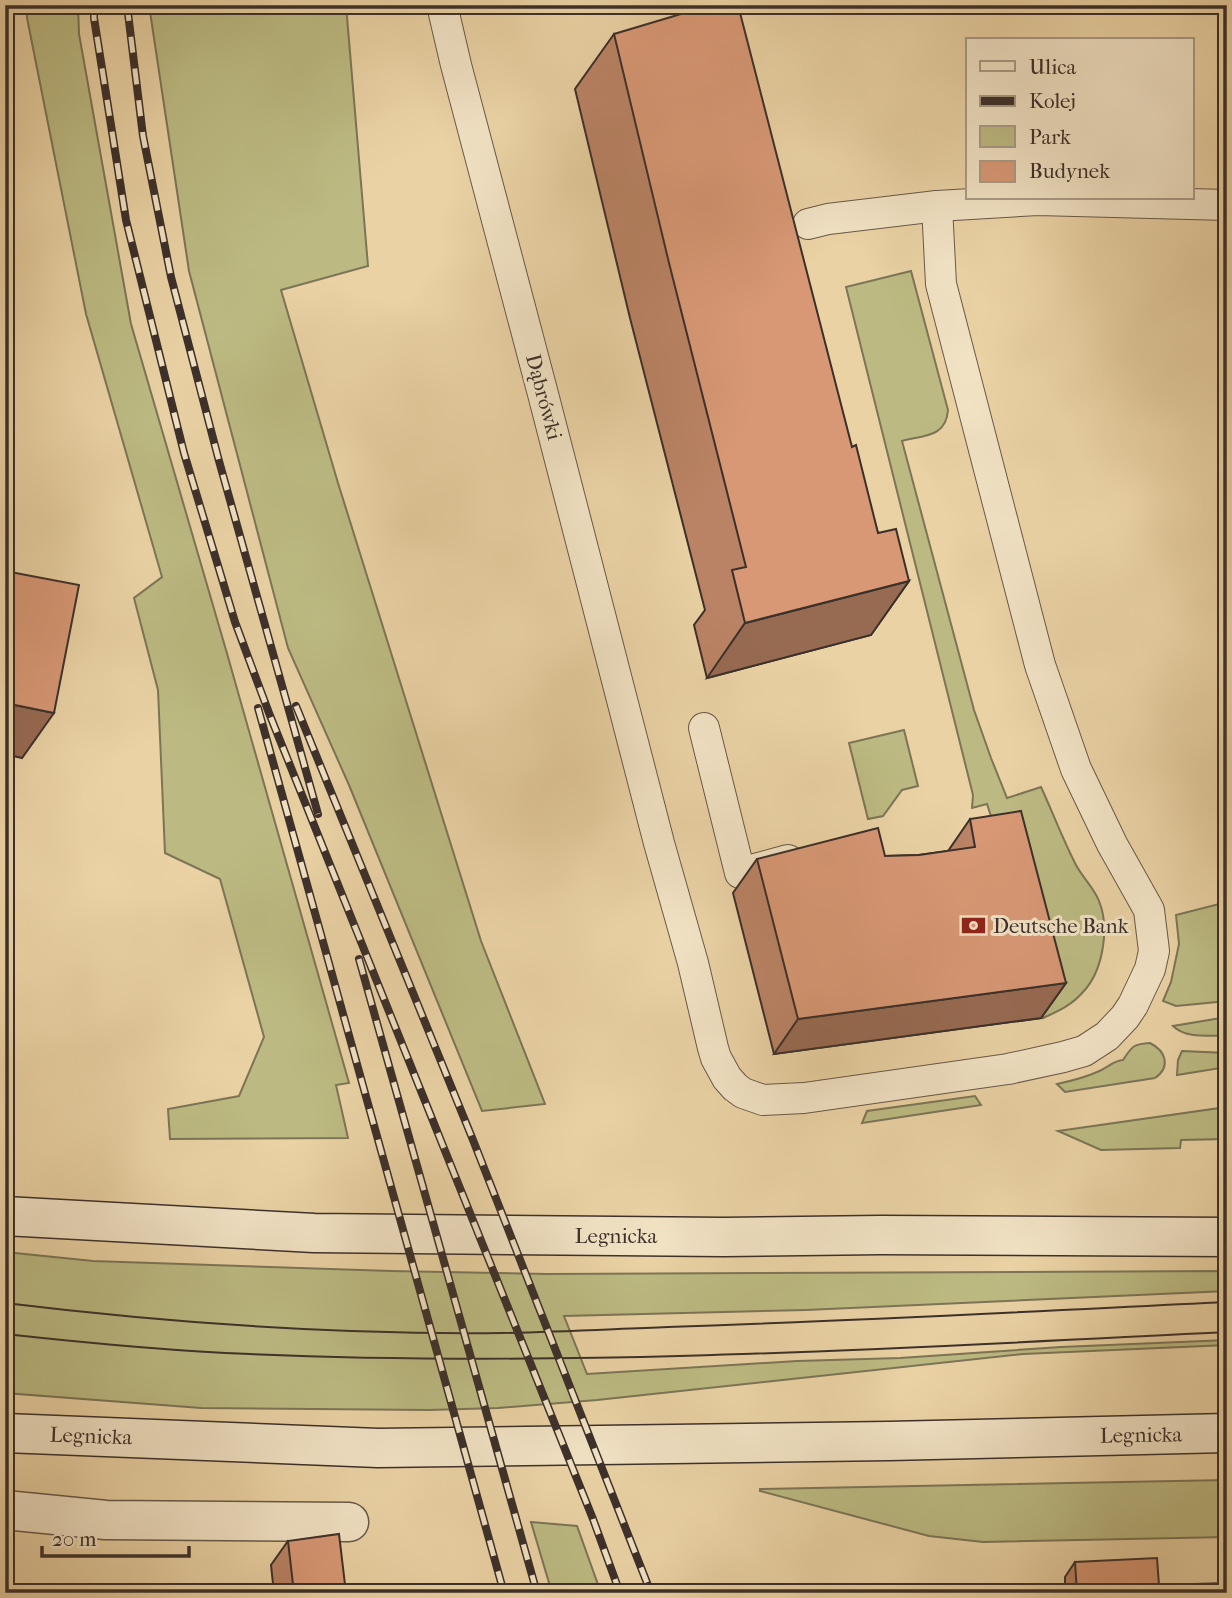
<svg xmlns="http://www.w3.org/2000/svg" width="1232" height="1598" viewBox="0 0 1232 1598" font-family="'IM FELL French Canon',serif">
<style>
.green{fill:#bcba82;stroke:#7c7556;stroke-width:2}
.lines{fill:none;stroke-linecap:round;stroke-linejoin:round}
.lane-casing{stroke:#685848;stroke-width:32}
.street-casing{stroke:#685848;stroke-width:41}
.secondary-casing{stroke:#3c302a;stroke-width:41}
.lane{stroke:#f1e2c4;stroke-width:30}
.street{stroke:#f1e2c4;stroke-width:38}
.secondary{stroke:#f1e2c4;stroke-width:38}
.tram{stroke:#3c302a;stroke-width:2}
.rail-casing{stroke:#3c302a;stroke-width:8}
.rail{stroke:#f1e2c4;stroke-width:5;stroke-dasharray:16;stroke-linecap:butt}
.wall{fill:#ba8365;stroke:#3c302a;stroke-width:2}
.shaded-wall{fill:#976a52;stroke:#3c302a;stroke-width:2}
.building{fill:#d89875;stroke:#3c302a;stroke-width:2}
.labels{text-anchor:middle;stroke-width:6;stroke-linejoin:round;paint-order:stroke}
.street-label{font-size:21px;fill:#3c302a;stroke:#f1e2c4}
.poi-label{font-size:21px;fill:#3c302a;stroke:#f1e2c4;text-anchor:start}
</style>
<rect width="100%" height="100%" fill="#ead2a4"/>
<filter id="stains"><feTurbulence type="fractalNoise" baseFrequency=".00286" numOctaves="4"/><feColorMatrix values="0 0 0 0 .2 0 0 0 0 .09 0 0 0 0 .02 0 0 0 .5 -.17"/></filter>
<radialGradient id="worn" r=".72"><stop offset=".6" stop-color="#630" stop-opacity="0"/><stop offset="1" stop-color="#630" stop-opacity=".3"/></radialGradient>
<!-- green -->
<g class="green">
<path d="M27 5H78L79 34 131 324 226 650 349 1083 336 1085 348 1138 170 1139 168 1109 239 1096 264 1037 220 879 165 853 158 690 134 598 162 577 86 314 27 18Z"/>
<path d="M149 5H346L368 266 281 290 338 483 481 941 545 1104 482 1111 349 785 288 648 189 271Z"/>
<path d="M911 271 948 410C946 438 923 435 902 441L974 710 991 758 1007 798 1041 787C1053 813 1063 840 1076 865 1083 878 1094 888 1099 901 1110 928 1103 971 1083 992 1072 1005 1058 1011 1043 1018L1001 847 987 804 972 808 973 795 846 287Z"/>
<path d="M904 730 918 786 902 790 883 816 868 819 849 743Z"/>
<path d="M1227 902V1001L1176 1006 1163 1001 1171 982 1179 944 1176 915Z"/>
<path d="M1227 1017V1036C1210 1035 1186 1039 1173 1026Z"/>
<path d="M1150 1043C1166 1051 1171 1067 1155 1078L1065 1092 1057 1084C1071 1081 1084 1078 1097 1072 1106 1069 1114 1060 1123 1060 1132 1047 1132 1044 1150 1043Z"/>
<path d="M1182 1051 1227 1053V1067L1177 1075 1178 1060Z"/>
<path d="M975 1096 981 1105 862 1123 867 1111Z"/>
<path d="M1227 1107V1139L1181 1140 1180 1148 1101 1150 1058 1131Z"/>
<path d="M5 1252 93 1261 391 1271 547 1274 1227 1271V1291L806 1310 564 1316 587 1374 797 1361 900 1358 1061 1347 1227 1340V1345L1023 1354 597 1400 498 1408 429 1410 201 1408 5 1393Z"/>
<path d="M1227 1480V1537L983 1542 929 1536 760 1491V1489Z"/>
<path d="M531 1522 577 1526 601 1593H552Z"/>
</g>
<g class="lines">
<defs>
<g id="lane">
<path d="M442 5 456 65 543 394 659 843 693 963 713 1048 716 1058 727 1078 735 1087 743 1093 763 1100 804 1098 1008 1069 1063 1057 1084 1051 1107 1036 1125 1017 1133 1005 1150 969 1154 951 1149 910 1112 844 1076 769 1040 665 941 284 937 206"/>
<path d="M808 224 828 219 937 206 1038 200 1227 205"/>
<path d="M704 728 740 873 788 860"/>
</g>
<path id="street" d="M5 1510 106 1520 349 1522"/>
<g id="secondary">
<path d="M5 1216 314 1233 724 1237 881 1235 1227 1237"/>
<path d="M5 1433 378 1448 889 1441 1227 1433"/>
</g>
</defs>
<!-- lane casing -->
<use href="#lane" class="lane-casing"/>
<!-- street casing -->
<use href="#street" class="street-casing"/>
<!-- secondary casing -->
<use href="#secondary" class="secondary-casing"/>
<!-- lane -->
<use href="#lane" class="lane"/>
<!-- street -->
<use href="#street" class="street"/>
<!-- secondary -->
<use href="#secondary" class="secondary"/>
<!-- tram -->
<g class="tram">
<path d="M5 1303C170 1323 336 1335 502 1333 557 1332 613 1329 668 1327 854 1321 1040 1311 1227 1302"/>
<path d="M5 1334C87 1343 168 1351 250 1354 576 1368 902 1348 1227 1332"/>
</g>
<defs>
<g id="rail">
<path d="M94 5V18L126 220 184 453 235 622 269 713 593 1519 620 1593"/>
<path d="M127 5 143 136 171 277 219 461 318 814"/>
<path d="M296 706 473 1140 651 1593"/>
<path d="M258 708 504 1593"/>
<path d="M359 959 537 1593"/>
</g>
</defs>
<!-- rail casing -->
<use href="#rail" class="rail-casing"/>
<!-- rail -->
<use href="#rail" class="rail"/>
</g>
<!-- wall -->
<g class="wall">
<path d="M614 34 852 447 878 533 909 581 871 635 707 678 694 625 705 610 630 318 575 89Z"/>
<path d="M970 819 1066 983 1041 1018 774 1054 733 893 757 859 885 856 919 855 948 851Z"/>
<path d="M288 1541 346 1593H274L271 1565Z"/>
<path d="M1075 1562 1159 1585 1227 1593H1065V1577Z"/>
</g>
<!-- shaded-wall -->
<g class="shaded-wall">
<path d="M909 581 871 635 707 678 745 623Z"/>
<path d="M5 703 54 713 22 758 5 754Z"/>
<path d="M1066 983 1041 1018 774 1054 798 1019Z"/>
</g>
<!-- building -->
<g class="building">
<path d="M711 5H738L852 447 856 445 878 533 896 529 909 581 745 623 732 570 746 567 669 263 614 34Z"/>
<path d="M5 571 79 585 54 713 5 703Z"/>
<path d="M1021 811 1066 983 798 1019 757 859 878 828 885 856 919 855 975 847 970 819Z"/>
<path d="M339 1534 346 1593H294L288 1541Z"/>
<path d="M1157 1558 1159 1585 1227 1583V1593H1077L1075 1562Z"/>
</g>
<!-- icons -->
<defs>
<symbol id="bank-bare" viewBox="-9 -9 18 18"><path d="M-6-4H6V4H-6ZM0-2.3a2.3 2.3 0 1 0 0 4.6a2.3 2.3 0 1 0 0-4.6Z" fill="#8f2418" stroke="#f1e2c4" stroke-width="2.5" paint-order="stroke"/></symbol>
</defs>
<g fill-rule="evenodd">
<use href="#bank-bare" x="956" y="908" width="35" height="35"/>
</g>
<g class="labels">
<!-- street labels -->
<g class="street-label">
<text transform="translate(544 397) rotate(75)" y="7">Dąbrówki</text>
<text x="616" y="1243">Legnicka</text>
<text transform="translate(1141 1435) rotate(-1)" y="7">Legnicka</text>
<text transform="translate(91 1436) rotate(2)" y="7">Legnicka</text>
</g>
<!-- poi labels -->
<g class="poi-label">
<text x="993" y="933">Deutsche Bank</text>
</g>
</g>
<!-- margin -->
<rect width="1232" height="1598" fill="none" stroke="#ead2a4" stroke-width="28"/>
<rect x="7" y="7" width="1218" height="1584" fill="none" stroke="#3c302a" stroke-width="3.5"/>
<rect x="14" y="14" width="1204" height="1570" fill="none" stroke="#3c302a" stroke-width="2"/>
<!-- legend -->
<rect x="966" y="38" width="228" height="161" fill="#f1e2c4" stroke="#a99b86" stroke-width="2"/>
<rect x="980" y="61" width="35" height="10" fill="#f1e2c4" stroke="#a99b86" stroke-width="2"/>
<text x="1029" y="74" font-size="21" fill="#3c302a">Ulica</text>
<rect x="980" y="96" width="35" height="10" fill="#3c302a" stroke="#a99b86" stroke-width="2"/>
<text x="1029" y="108" font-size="21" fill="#3c302a">Kolej</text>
<rect x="980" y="126" width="35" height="21" fill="#bcba82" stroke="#a99b86" stroke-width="2"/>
<text x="1029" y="144" font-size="21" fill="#3c302a">Park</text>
<rect x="980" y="161" width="35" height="21" fill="#d89875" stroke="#a99b86" stroke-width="2"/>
<text x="1029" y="178" font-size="21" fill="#3c302a">Budynek</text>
<!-- scale -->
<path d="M42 1546v10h147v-10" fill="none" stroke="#3c302a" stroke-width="3.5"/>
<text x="52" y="1546" font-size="21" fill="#3c302a" stroke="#f1e2c4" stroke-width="5" paint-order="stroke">20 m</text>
<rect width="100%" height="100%" filter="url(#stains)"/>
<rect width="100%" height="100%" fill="url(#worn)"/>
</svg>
